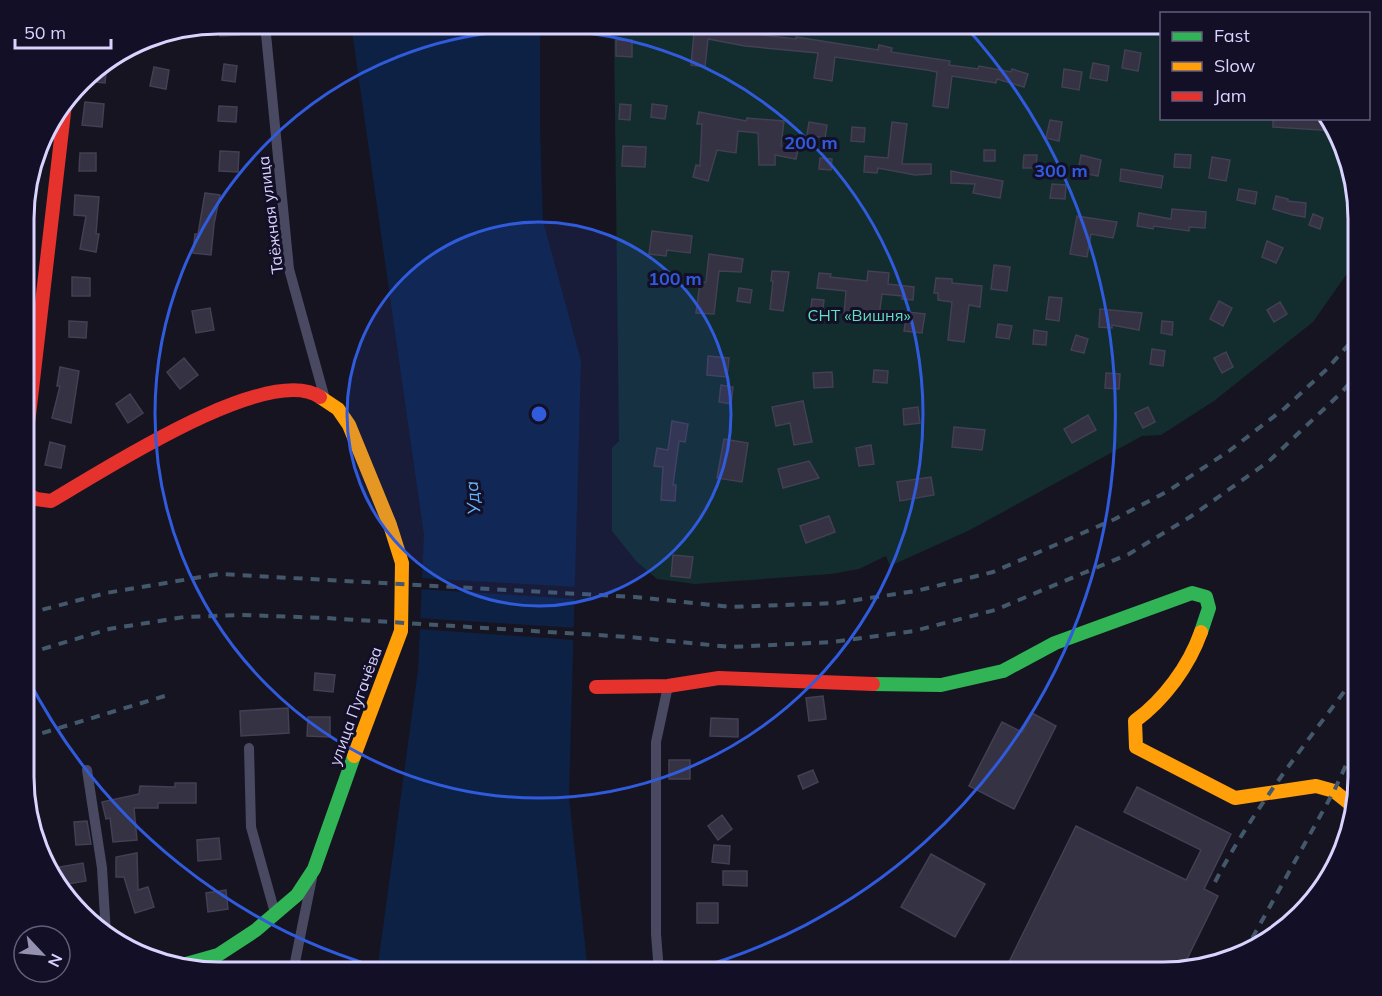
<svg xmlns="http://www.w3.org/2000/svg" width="1382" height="996" viewBox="0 0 1382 996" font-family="Mulish,sans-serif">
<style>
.green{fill:#132c2d}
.water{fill:#0d2144}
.pier{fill:#161421}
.building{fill:#343243;stroke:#433f54;stroke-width:1.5}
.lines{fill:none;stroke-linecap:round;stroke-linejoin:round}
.street{stroke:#4a4962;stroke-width:10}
.fast{stroke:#30b455;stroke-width:14}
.slow{stroke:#ff9f0a;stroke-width:14}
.jam{stroke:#e5322d;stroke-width:14}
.rail{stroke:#43596b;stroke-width:4;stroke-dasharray:9 8;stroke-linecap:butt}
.ring{fill:none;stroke:#305bdc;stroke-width:3}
.labels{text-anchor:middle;stroke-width:6;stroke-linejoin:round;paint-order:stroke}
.street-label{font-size:16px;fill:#d9d4ff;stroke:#130f26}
.park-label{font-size:16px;fill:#5fe0c0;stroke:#130f26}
.water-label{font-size:18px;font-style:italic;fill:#62b6ff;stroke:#130f26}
.rim{fill:none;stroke:#d9d4ff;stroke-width:3}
.centre{fill:#305bdc;stroke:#130f26;stroke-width:3}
.ring-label{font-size:18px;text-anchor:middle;font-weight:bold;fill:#305bdc;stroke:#130f26;stroke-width:6;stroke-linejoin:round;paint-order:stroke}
</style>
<rect width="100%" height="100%" fill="#161421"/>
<!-- green -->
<path class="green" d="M619 24H1161L1162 118 1326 119 1338 133 1358 207V258L1313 322 1214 401 1161 435 1142 436 970 530 890 566 886 556 859 569 831 574 695 584 657 579 636 561 612 531V448L619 441 614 33Z"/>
<!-- water -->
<path class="water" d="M351 24H540V127L543 221 581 361 569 797 588 972H377L418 670 424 535Z"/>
<!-- pier -->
<g class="pier">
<path d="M419 578 577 587V599L418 589Z"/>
<path d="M417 618 576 628 575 640 417 629Z"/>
</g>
<!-- building -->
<g class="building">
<path d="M220 24H238L239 35 220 36Z"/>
<path d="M673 24H721L741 28 740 32 762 33V35L796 39V37L878 50 879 45 892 48 891 52 950 61 949 65 978 69 979 66 1011 72 1012 69 1028 74 1024 87 997 79 996 83 952 76 948 108 933 106 937 72 927 70 835 57 832 81 814 78 818 53 745 46 708 39 705 67 691 65 694 33 673 29Z"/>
<path d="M616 40H632V57L616 56Z"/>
<path d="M1125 50 1141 53 1138 71 1122 68Z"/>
<path d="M107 63 105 83 84 81 91 72Z"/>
<path d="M1093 63 1109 66 1107 81 1090 78Z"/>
<path d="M224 64 237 66 235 82 222 80Z"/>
<path d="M154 67 169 70 166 89 150 86Z"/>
<path d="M1064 69 1082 72 1079 90 1062 87Z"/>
<path d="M85 102 104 104 102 127 82 125Z"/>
<path d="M620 104 631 105 630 120 619 119Z"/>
<path d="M652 104 667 106 665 119 651 117Z"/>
<path d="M219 106 237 107 236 122 218 121Z"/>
<path d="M699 112 746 121 747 118 784 121 781 146 798 149 796 159 775 155V165H759L758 133 738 131 736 153 717 150 708 181 693 177 696 165 700 166 702 124H697Z"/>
<path d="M1273 118H1326L1336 131 1273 127Z"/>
<path d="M1050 120 1062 122 1059 141 1046 138Z"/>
<path d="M809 122 827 125 825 138 807 135Z"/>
<path d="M892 122 907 124 902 164H931V174L915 175 878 168 877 173 864 172 865 156 888 158Z"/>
<path d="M852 127 865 128 864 142 851 141Z"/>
<path d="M623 146 646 147 645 167 622 166Z"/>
<rect x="984" y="150" width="11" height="11"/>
<path d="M220 151 239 152 238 172 219 171Z"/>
<path d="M80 153H96V171H79Z"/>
<path d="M1175 154 1191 155 1190 168 1174 167Z"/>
<path d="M1024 155H1037L1036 168H1023Z"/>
<path d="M1081 155 1101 160 1098 176 1078 172Z"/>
<path d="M1212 157 1230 160 1226 181 1209 178Z"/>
<path d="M820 158 832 159 831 170 819 169Z"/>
<path d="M1121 169 1163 176 1161 188 1120 181Z"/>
<path d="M951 171 1003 181 1000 198 973 193 975 184 951 183Z"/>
<path d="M1052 184 1066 185 1065 199 1050 198Z"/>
<path d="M1239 189 1257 192 1255 204 1237 200Z"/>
<path d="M205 193 220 195 214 224 211 255 193 253 195 234H198Z"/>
<path d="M75 195 99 197 96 234H99L96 252 80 249 86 216 74 215Z"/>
<path d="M1276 196 1288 199V201L1306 203 1305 217 1293 215 1273 209Z"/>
<path d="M1172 209 1206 212 1205 228 1189 227V231L1154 226 1153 229 1137 226 1139 213 1171 219Z"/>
<path d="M1313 214 1323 218 1320 229 1309 225Z"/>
<path d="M1077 216 1117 222 1113 238 1091 234 1087 257 1070 254Z"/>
<path d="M652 231 692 236 690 253 667 250 666 256 649 254Z"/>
<path d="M1267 241 1283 248 1276 263 1262 257Z"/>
<path d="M709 254 743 259 741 272 719 271 714 314 696 313 700 282H706Z"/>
<path d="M994 265 1010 267 1007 291 991 289Z"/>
<path d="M772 271 789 272 783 311 770 309 773 281H771Z"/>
<path d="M868 271 889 273 888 284 914 287 913 300 902 299V296L882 294 878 323 862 321 863 316 844 314 846 291 817 288 819 273 831 274 830 277 867 281Z"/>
<path d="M72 277 90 278V296H72Z"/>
<path d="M936 278 952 279V283L982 286 980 307 969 305 964 342 948 340 952 302 938 300V293H934Z"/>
<path d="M739 288 752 290 750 303 737 301Z"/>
<path d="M1049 297 1062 298 1059 321 1046 319Z"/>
<path d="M812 299 824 300 822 316 810 315Z"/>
<path d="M1219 301 1232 308 1223 326 1210 319Z"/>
<path d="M1280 302 1287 314 1274 322 1267 310Z"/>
<path d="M210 308 214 330 196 333 192 311Z"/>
<path d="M1100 309 1142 313 1139 330 1112 325V328L1099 327Z"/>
<path d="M907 312 925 314 922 333 904 331Z"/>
<path d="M69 321 87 322 86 338 69 337Z"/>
<path d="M1162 321 1173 322 1172 335 1161 333Z"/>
<path d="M998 324 1012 326 1009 339 996 337Z"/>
<path d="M1034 330 1047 332 1046 345 1033 344Z"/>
<path d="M1076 335 1088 339 1084 353 1071 350Z"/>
<path d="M1152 349 1165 351 1163 366 1150 364Z"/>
<path d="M1226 352 1233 367 1222 373 1214 358Z"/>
<path d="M708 356 729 358 727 377 707 375Z"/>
<path d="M184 358 198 375 180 389 167 372Z"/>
<path d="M60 367 79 371 71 423 52 418 60 386H57Z"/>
<path d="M874 370 888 371 887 383 873 382Z"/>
<path d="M832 372 833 387 814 388 813 373Z"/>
<path d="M1106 373 1120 374 1119 389 1105 388Z"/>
<path d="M721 385 733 387 731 404 719 402Z"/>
<path d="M130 394 143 413 128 423 116 404Z"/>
<path d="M803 401 812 442 794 445 790 423 776 426 772 407Z"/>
<path d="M918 407 920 423 904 425 903 409Z"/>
<path d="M1148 407 1155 422 1143 428 1135 413Z"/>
<path d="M1088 415 1096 430 1072 443 1064 429Z"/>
<path d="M672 421 688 424 685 442 679 441 673 485H676L675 501 661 500 663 467 654 466 657 448 668 450Z"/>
<path d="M954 427 985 430 982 450 952 447Z"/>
<path d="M724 439 748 443 742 482 717 478Z"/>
<path d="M50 442 65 446 61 468 45 465Z"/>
<path d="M871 445 874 464 859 466 856 448Z"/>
<path d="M809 461 819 478 783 488 778 469Z"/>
<path d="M931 477 934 495 900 501 897 482Z"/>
<path d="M829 516 835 532 806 543 800 526Z"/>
<path d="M673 555 693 557 690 578 671 576Z"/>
<path d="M315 673 335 675 333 692 314 690Z"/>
<path d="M823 696 826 719 809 721 806 698Z"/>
<path d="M288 708 289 733 241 736 240 711Z"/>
<path d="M1032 713 1056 726 1014 809 969 786 1002 722 1022 732Z"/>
<path d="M308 717H330V737L307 736Z"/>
<path d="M711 718 738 719V737L710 736Z"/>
<rect x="669" y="760" width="21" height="19"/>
<path d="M813 770 818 782 803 789 798 776Z"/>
<path d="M175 783H196V803H158V808H134L137 840 113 842 110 818 106 819 102 802 139 794 140 786 175 787Z"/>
<path d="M1137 787 1231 834 1204 889 1218 896 1183 967 1162 972H1004L1076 826 1186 880 1201 850 1124 812Z"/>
<path d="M722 815 732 829 718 840 708 826Z"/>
<path d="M87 821 91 844 76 845 74 822Z"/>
<path d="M219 838 221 859 198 861 197 840Z"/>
<path d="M714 845 730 846 729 864 712 862Z"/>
<path d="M137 853 138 890 148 887 154 907 135 913 124 877H116V857Z"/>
<path d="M931 854 985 884 955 937 901 907Z"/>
<path d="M83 863 86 881 62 885 59 867Z"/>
<path d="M723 871H747V886L723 885Z"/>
<path d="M226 890 228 909 208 912 206 893Z"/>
<rect x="697" y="903" width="21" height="20"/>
</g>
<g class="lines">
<!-- street -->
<g class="street">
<path d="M265 24 289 269 325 399"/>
<path d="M249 748 251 827 275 913"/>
<path d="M87 770 102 868 106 934"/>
<path d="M293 972 312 878"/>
<path d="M659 972 656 934V742L668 686"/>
</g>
<!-- fast -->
<g class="fast">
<path d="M873 684 941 685 1003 671 1055 643 1192 593 1206 597 1209 608 1201 632"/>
<path d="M179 966 218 955 256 930 297 895 314 869 354 756"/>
</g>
<!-- slow -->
<g class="slow">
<path d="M320 397 338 409 349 425 390 525 402 563 401 631 354 756"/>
<path d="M1201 632C1189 666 1164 700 1135 721L1136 747 1235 798 1316 786 1334 791 1354 807"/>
</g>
<!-- jam -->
<g class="jam">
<path d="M26 441 65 104"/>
<path d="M26 493 36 499 51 501C101 472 268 362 320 397"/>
<path d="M596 687 668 686 719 678 873 684"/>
</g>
<!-- rail -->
<g class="rail">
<path d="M26 614 106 593 219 574 635 597 731 607 836 603 916 591 993 572 1115 519 1168 491 1229 451 1285 408 1327 369 1358 334"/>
<path d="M26 654 109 629 184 617 243 615 326 618 629 637 731 647 832 642 914 631 995 610 1129 554 1190 517 1268 462 1342 392 1358 373"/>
<path d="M26 738 168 695"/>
<path d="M1215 882C1254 807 1308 741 1358 673"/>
<path d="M1244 953 1334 791 1358 739"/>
</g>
</g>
<!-- distance rings -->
<circle cx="539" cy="414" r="192" fill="#305bdc" fill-opacity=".12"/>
<g class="ring">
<circle cx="539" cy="414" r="192"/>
<circle cx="539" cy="414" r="384"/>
<path d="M395 972A576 576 0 0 1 26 675M964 25A576 576 0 0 1 683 972"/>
</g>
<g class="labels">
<!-- street labels -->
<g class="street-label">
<text transform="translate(270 215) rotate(-97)" y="6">Таёжная улица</text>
<text transform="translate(355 706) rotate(-70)" y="6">улица Пугачёва</text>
</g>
<!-- park labels -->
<g class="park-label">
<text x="859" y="321">СНТ «Вишня»</text>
</g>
<!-- water labels -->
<g class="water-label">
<text transform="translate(473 498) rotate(-95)" y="6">Уда</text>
</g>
</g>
<!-- crop -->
<path d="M0 0H1382V996H0ZM219 34H1163A185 185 0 0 1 1348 219V777A185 185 0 0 1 1163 962H219A185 185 0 0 1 34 777V219A185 185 0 0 1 219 34Z" fill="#130f26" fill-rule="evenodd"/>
<path class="rim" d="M219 34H1163A185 185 0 0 1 1348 219V777A185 185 0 0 1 1163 962H219A185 185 0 0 1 34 777V219A185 185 0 0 1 219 34Z"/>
<circle cx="539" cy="414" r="9" class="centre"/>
<g class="ring-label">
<text x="811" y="149">200 m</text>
<text x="1061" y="177">300 m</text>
<text x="675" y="285">100 m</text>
</g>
<!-- legend -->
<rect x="1160" y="12" width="210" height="108" fill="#130f26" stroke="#625e7d" stroke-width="1.5"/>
<rect x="1172" y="32" width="30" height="9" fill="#30b455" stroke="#625e7d" stroke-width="1.5"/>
<text x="1214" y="42" font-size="18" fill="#d9d4ff">Fast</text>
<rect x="1172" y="62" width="30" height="9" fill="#ff9f0a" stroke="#625e7d" stroke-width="1.5"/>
<text x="1214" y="72" font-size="18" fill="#d9d4ff">Slow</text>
<rect x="1172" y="92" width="30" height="9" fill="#e5322d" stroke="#625e7d" stroke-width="1.5"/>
<text x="1214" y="102" font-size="18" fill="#d9d4ff">Jam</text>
<!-- north arrow -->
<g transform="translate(42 954) rotate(116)"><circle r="28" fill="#130f26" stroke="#625e7d" stroke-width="1.5"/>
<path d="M0-4.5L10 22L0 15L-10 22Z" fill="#9591b1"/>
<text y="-9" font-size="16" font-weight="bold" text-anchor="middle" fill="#d9d4ff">N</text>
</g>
<!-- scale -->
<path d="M15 39v9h96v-9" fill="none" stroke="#d9d4ff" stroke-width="3"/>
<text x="24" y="39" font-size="18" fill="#d9d4ff" stroke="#130f26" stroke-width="4.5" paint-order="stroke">50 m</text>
</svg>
